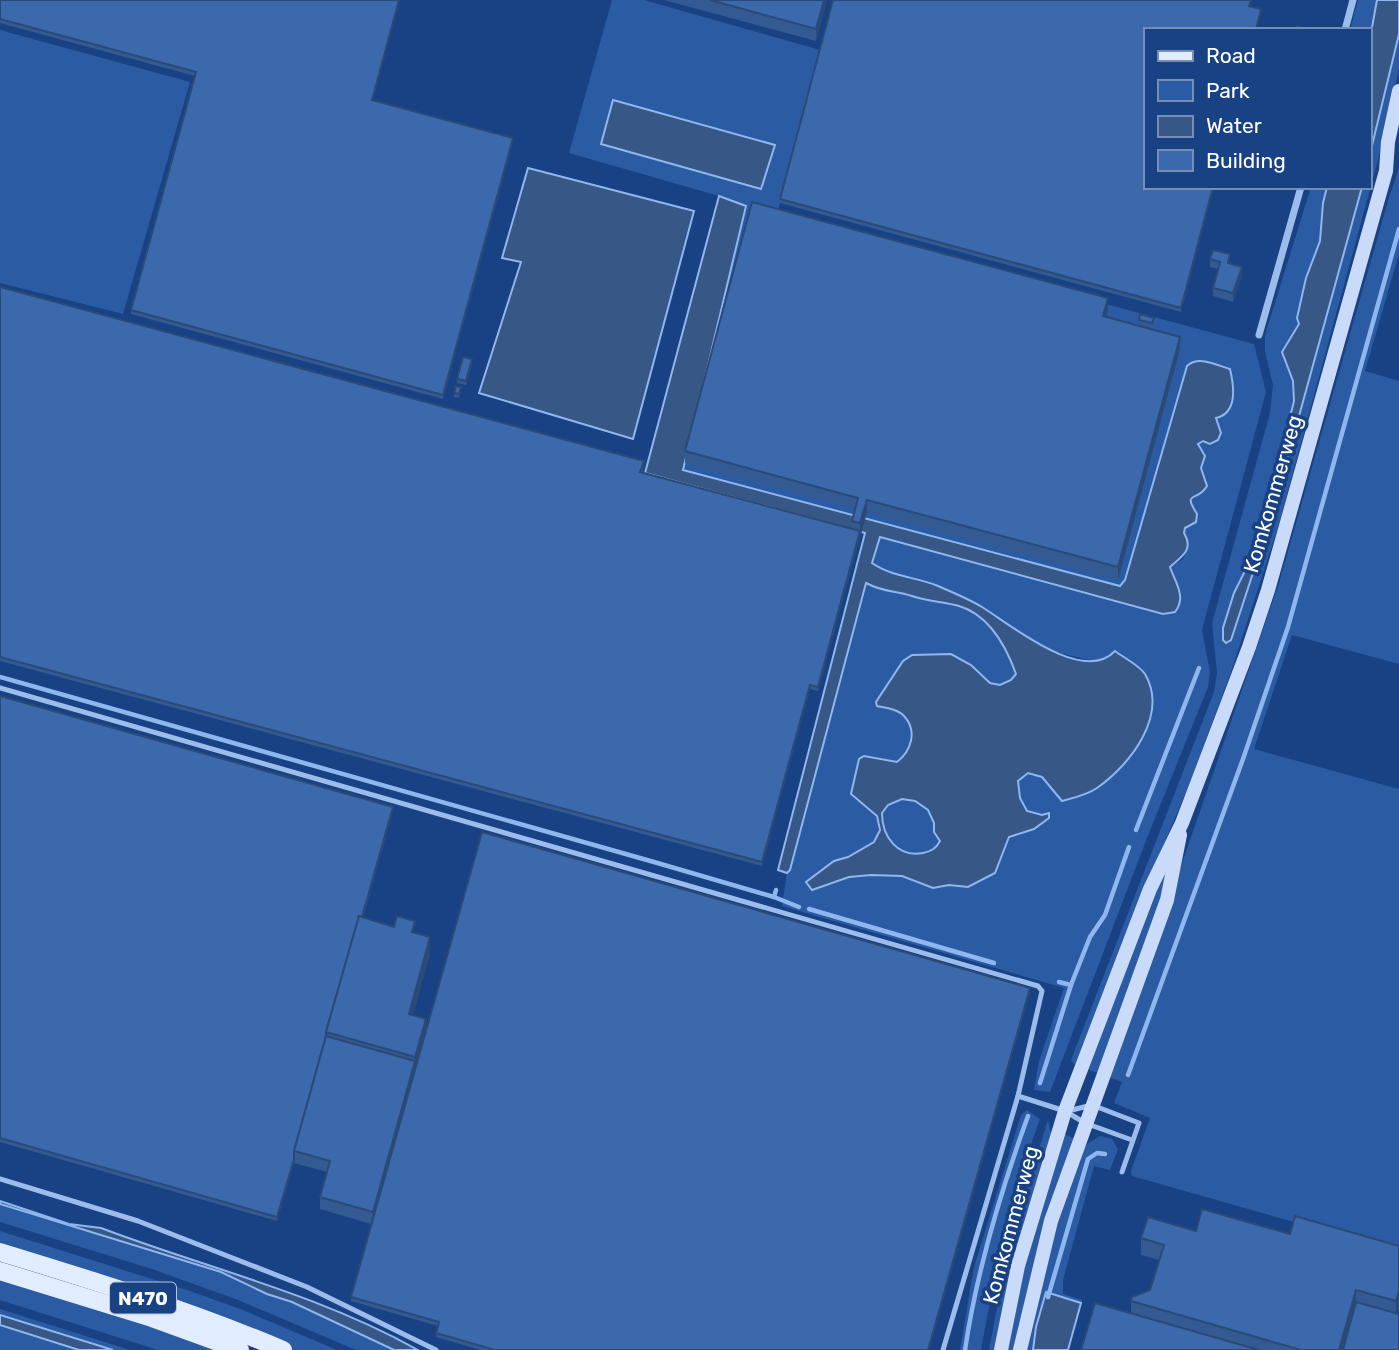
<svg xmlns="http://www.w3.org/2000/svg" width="1399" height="1350" viewBox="0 0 1399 1350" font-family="Rubik,sans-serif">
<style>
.green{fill:#2b5ba3;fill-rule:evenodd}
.water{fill:#375787;stroke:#8fb7ef;stroke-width:2;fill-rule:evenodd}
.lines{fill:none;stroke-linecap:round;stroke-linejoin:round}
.stream{stroke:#8fb7ef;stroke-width:4.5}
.lane{stroke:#9cbdec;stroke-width:5}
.street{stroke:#9cbdec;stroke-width:7}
.secondary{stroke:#c9dbf9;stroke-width:14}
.primary{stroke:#e2ecff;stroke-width:18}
.wall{fill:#345a93}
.shaded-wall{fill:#2a4a78}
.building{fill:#3c69ab;stroke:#2a4a78;stroke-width:2}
.labels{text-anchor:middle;stroke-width:7;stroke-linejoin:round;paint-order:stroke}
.shield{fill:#184284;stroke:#bac6da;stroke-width:2}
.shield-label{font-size:19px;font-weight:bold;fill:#fff}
.street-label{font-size:21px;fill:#fff;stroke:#184284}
</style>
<rect width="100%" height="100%" fill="#184284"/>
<!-- green -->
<g class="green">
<path d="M612 0H644L820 50 777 215 1254 344 1266 392 1202 630 1210 672 1208 687 1147 838 1050 1092 1034 1090 1039 1061 1064 988 782 906 787 873 790 870 865 583C883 592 894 590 911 596 928 601 948 601 964 608 991 620 1006 647 1016 674L1011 680 1000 686 990 683 971 665 888 685 876 703 877 706C886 708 898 709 904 716 918 731 911 751 897 762L864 756 871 811 877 816C885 849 858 850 834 862 824 866 815 875 807 882L833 884 849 877 888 875 902 876 933 888 949 885 968 887 1009 837 1034 829 1042 815 1027 811 1020 798 1018 781 1028 773 1042 777 1062 801 1096 789 1147 729 1151 692 1144 672 1115 651 1107 659 1095 661 1053 652 1027 640 979 605 929 583 883 570 872 563 880 537 1170 614 1181 596C1178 588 1171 574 1170 567L1183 559 1188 547 1184 533 1185 528 1194 524 1195 510 1190 505 1193 496 1197 495 1206 478C1198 468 1203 454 1198 444L1216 421V418L1187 366 1125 580 1120 586 682 470 746 206 719 196 569 153ZM614 100 774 144 760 189 601 144Z"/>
<path d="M1358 0H1377L1369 44V30H1350Z"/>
<path d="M0 30 190 82 123 314 0 283Z"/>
<path d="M1399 34V69L1378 160 1279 524 1231 672 1189 785 1148 882 1079 1066 1074 1064 1071 1060 1214 692 1217 673 1212 623 1270 413 1273 385 1265 352V335L1311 187H1327L1323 203 1320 241 1311 264 1297 318 1299 324 1282 352 1293 381 1294 401 1281 454 1246 569 1234 593 1223 628V640H1231L1252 578 1362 187H1369V158Z"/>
<path d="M1399 168V254L1365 371 1399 381V664L1292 635 1254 749 1399 789V1252L1132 1176 1131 1171 1150 1118 1114 1103 1122 1082 1108 1077 1279 583 1388 201Z"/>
<path d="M902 799 915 801 928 810 934 823V832L940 841C936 849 931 851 923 853 898 858 882 837 882 813L888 805Z"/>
<path d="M1170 861 1155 919 1100 1074 1087 1069 1147 908Z"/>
<path d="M1027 1110 1040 1119 1025 1161 999 1253 981 1350H960L974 1267 1021 1115Z"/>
<path d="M1048 1120 1052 1137 1026 1214 1013 1263 996 1350H989L1010 1240Z"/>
<path d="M1064 1134 1076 1139 1015 1350H1005L1010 1317Z"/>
<path d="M1100 1136 1112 1139 1118 1149 1110 1170 1094 1166 1063 1280V1294L1082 1300 1081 1303 1046 1293 1036 1327 1033 1350H1023L1047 1254 1079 1155 1087 1144Z"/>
<path d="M0 1204 221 1272 267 1294 292 1302 394 1350H356L238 1300 152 1269 0 1222Z"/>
<path d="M0 1231 190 1291 243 1310 337 1350H293L244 1330 0 1248Z"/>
<path d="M0 1276 224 1350H158L0 1300Z"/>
<path d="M0 1309 130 1350H113L0 1315Z"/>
<path d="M0 1325 79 1350H0Z"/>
</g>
<!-- water -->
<g class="water">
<path d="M1377 0H1399V34L1369 158V44Z"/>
<path d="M613 100 775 145 761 189 601 144Z"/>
<path d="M528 168 694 211 633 439 479 393 521 262 502 258Z"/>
<path d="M1327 187H1362L1271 518 1231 640 1226 643 1223 640V628L1234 593 1246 569 1281 454 1294 401 1293 381 1282 352 1299 324 1297 318 1306 278 1320 241 1323 203Z"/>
<path d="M719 196 746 206 683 470 1120 586 1125 580 1187 366C1198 355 1216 365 1230 369 1234 386 1238 413 1216 418L1221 433 1218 440 1210 444 1203 441 1198 444 1205 456 1201 468 1207 486C1197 503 1182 490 1197 514L1196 522 1185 528 1184 533C1194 550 1182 556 1170 567 1175 582 1187 597 1175 612L1163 614 880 537 872 563C892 577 917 577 938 586 952 592 969 599 982 607 1011 625 1083 685 1115 651 1124 658 1139 665 1145 674 1169 715 1130 765 1097 788 1087 795 1073 798 1062 801L1042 777 1028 773 1018 781 1020 798 1027 811 1042 815 1049 813V818L1034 829 1009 837 995 873 968 887 949 885 933 888 902 876 871 875 849 877 812 890 806 882 834 861 848 857 874 842 880 830 877 816 851 794 859 759 864 756 897 762C911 751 918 731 904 716 898 709 886 708 877 706L876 702 903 661 912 655 951 654 971 665 990 683 1000 685 1011 680 1016 674C1006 646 989 615 959 606 943 602 927 601 912 596 894 590 885 593 866 583L790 870 787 873 778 870 865 533 645 473ZM902 799 915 801 928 810 934 823V832L940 841C936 849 931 851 923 853 898 858 882 837 882 813L888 805Z"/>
<path d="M0 1201 69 1224 101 1228C209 1269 316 1293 418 1350H394L292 1302 267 1294 221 1272 0 1204Z"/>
<path d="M1046 1292 1081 1303 1068 1350H1033L1036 1327Z"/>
<path d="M0 1315 113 1350H79L0 1325Z"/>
</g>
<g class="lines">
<!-- stream -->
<g class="stream">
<path d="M0 677 654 862 774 897 799 907"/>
<path d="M1136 830 1199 668"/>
<path d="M774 897 776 890"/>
<path d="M809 909 994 963"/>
<path d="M1059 982 1071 985"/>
<path d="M1128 1075 1243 759 1288 627 1399 229"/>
<path d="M1040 1083 1071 985 1090 937 1105 915 1129 847"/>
<path d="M1048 1297 1088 1159 1097 1153 1105 1154"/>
<path d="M965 1350C977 1269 1000 1193 1028 1116"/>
</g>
<!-- lane -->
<g class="lane">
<path d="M0 688 1038 986 1042 991 1018 1096 943 1350"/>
<path d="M1018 1096 1065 1111 1085 1123 1132 1140"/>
<path d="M1068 1111 1092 1105 1139 1123 1122 1172"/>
<path d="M0 1179 138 1221 307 1287 436 1350"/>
</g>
<!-- street -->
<g class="street">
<path d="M1345 30 1353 0"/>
<path d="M1259 335 1301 187"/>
</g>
<!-- secondary -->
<g class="secondary">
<path d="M1001 1350 1018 1266 1065 1111 1150 889 1182 823 1249 647 1268 590 1386 171 1388 142 1399 91"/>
<path d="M1020 1350 1051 1221 1167 900 1180 835"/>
</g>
<!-- primary -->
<g class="primary">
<path d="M0 1252C95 1281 191 1311 283 1350"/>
<path d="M0 1271 152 1318 240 1350"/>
</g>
</g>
<!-- wall -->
<g class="wall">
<path d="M0 0 373 100 513 142 443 399 131 314V310L195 76 0 23Z"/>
<path d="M664 0H827L816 41Z"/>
<path d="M833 0H1252L1250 6 1261 14 1145 187H1214L1181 312 780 203V199Z"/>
<path d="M1210 259 1230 264 1242 276 1233 302 1213 296V288L1218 269 1210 267Z"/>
<path d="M0 287 644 465 642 472 852 529V521L855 509 685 463V451L1108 310 1106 316 1180 349 1118 580 867 512 818 691 810 689 762 866 0 661Z"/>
<path d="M1139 320 1154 322 1152 327 1139 324Z"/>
<path d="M472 363 466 385 457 383V379Z"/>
<path d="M461 391 459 398 454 397V393Z"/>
<path d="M0 696 393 811 363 918 415 932 430 953 413 1015 426 1030 1030 992 929 1350H481L436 1337 438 1326 351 1301V1297L371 1224 320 1209V1197L327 1172 294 1163 277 1221 0 1142Z"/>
<path d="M1196 1231 1290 1234 1399 1246V1307L1397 1314 1399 1350H1081L1131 1314V1301L1150 1290 1159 1260 1141 1255V1238Z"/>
</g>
<!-- shaded-wall -->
<g class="shaded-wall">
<path d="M399 0H400L372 104V100Z"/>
<path d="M824 0H827L816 41V29Z"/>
<path d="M513 138V142L443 399V395Z"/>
<path d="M1213 187H1214L1181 312V308Z"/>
<path d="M1242 267V276L1233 302V293Z"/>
<path d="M1108 298V310L1103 328V316Z"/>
<path d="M1180 337V349L1118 580V567Z"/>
<path d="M867 500V512L818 691V687L860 532V523Z"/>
<path d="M810 685V689L762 866V862Z"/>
<path d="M393 807V811L331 1033H329Z"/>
<path d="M430 937V953L409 1030V1014Z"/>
<path d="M1030 988V992L929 1350H928Z"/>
<path d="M426 1019V1035L373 1224V1212Z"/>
<path d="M294 1159V1163L277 1221V1217Z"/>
<path d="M1356 1290V1306L1344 1350H1339Z"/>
<path d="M1399 1291V1307L1396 1317V1301Z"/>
</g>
<!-- building -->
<g class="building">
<path d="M0 0H399L372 100 513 138 443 395 131 310 196 72 0 19Z"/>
<path d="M710 0H824L816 29Z"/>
<path d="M833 0H1251L1249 6 1261 9 1256 30H1145V187H1213L1181 308 780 199Z"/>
<path d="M1297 26 1304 28V30H1296Z"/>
<path d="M752 202 1108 298 1103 316 1180 337 1118 567 867 500 860 523 852 521 858 498 685 451Z"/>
<path d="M1213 250 1230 254 1228 263 1242 267 1233 293 1213 288 1220 262 1210 259Z"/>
<path d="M0 287 644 461 640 472 860 531 818 687 810 685 762 862 0 657Z"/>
<path d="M1140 314 1154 318 1152 323 1139 320Z"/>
<path d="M463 357 472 359 466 381 457 379Z"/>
<path d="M456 386 461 387 459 394 454 393Z"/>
<path d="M0 696 393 807 362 917 359 916 326 1032V1036L294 1151V1159L277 1217 0 1138Z"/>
<path d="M482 832 1030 988 928 1350H495L436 1333 439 1322 351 1297Z"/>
<path d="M359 916 394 927 397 916 415 921 412 932 430 937 409 1014 426 1019 415 1057 326 1032Z"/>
<path d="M326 1036 415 1061 373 1212 320 1197 330 1161 294 1151Z"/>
<path d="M1202 1209 1290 1234 1295 1216 1399 1246V1291L1396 1301 1356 1290 1339 1350H1301L1131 1301 1132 1297 1150 1290 1164 1245 1141 1238 1148 1217 1196 1231Z"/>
<path d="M1356 1302 1399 1314V1350H1343Z"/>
<path d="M1095 1303 1259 1350H1081Z"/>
</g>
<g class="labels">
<!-- shield labels -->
<rect class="shield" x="110" y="1282.5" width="66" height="31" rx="5"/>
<g class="shield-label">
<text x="143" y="1305">N470</text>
</g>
<!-- street labels -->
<g class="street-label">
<text transform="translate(1273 494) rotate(-74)" y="7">Komkommerweg</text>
<text transform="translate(1011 1225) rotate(-75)" y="7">Komkommerweg</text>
</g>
</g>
<!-- legend -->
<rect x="1144" y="28" width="228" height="161" fill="#184284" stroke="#748eb5" stroke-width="2"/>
<rect x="1158" y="51" width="35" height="10" fill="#e2ecff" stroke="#748eb5" stroke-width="2"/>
<text x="1206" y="63" font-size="21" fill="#ffffff">Road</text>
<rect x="1158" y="80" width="35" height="21" fill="#2b5ba3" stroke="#748eb5" stroke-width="2"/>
<text x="1206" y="98" font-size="21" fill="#ffffff">Park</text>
<rect x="1158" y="116" width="35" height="21" fill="#375787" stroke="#748eb5" stroke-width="2"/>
<text x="1206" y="133" font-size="21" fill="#ffffff">Water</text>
<rect x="1158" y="150" width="35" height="21" fill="#3c69ab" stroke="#748eb5" stroke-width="2"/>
<text x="1206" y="168" font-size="21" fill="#ffffff">Building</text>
</svg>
